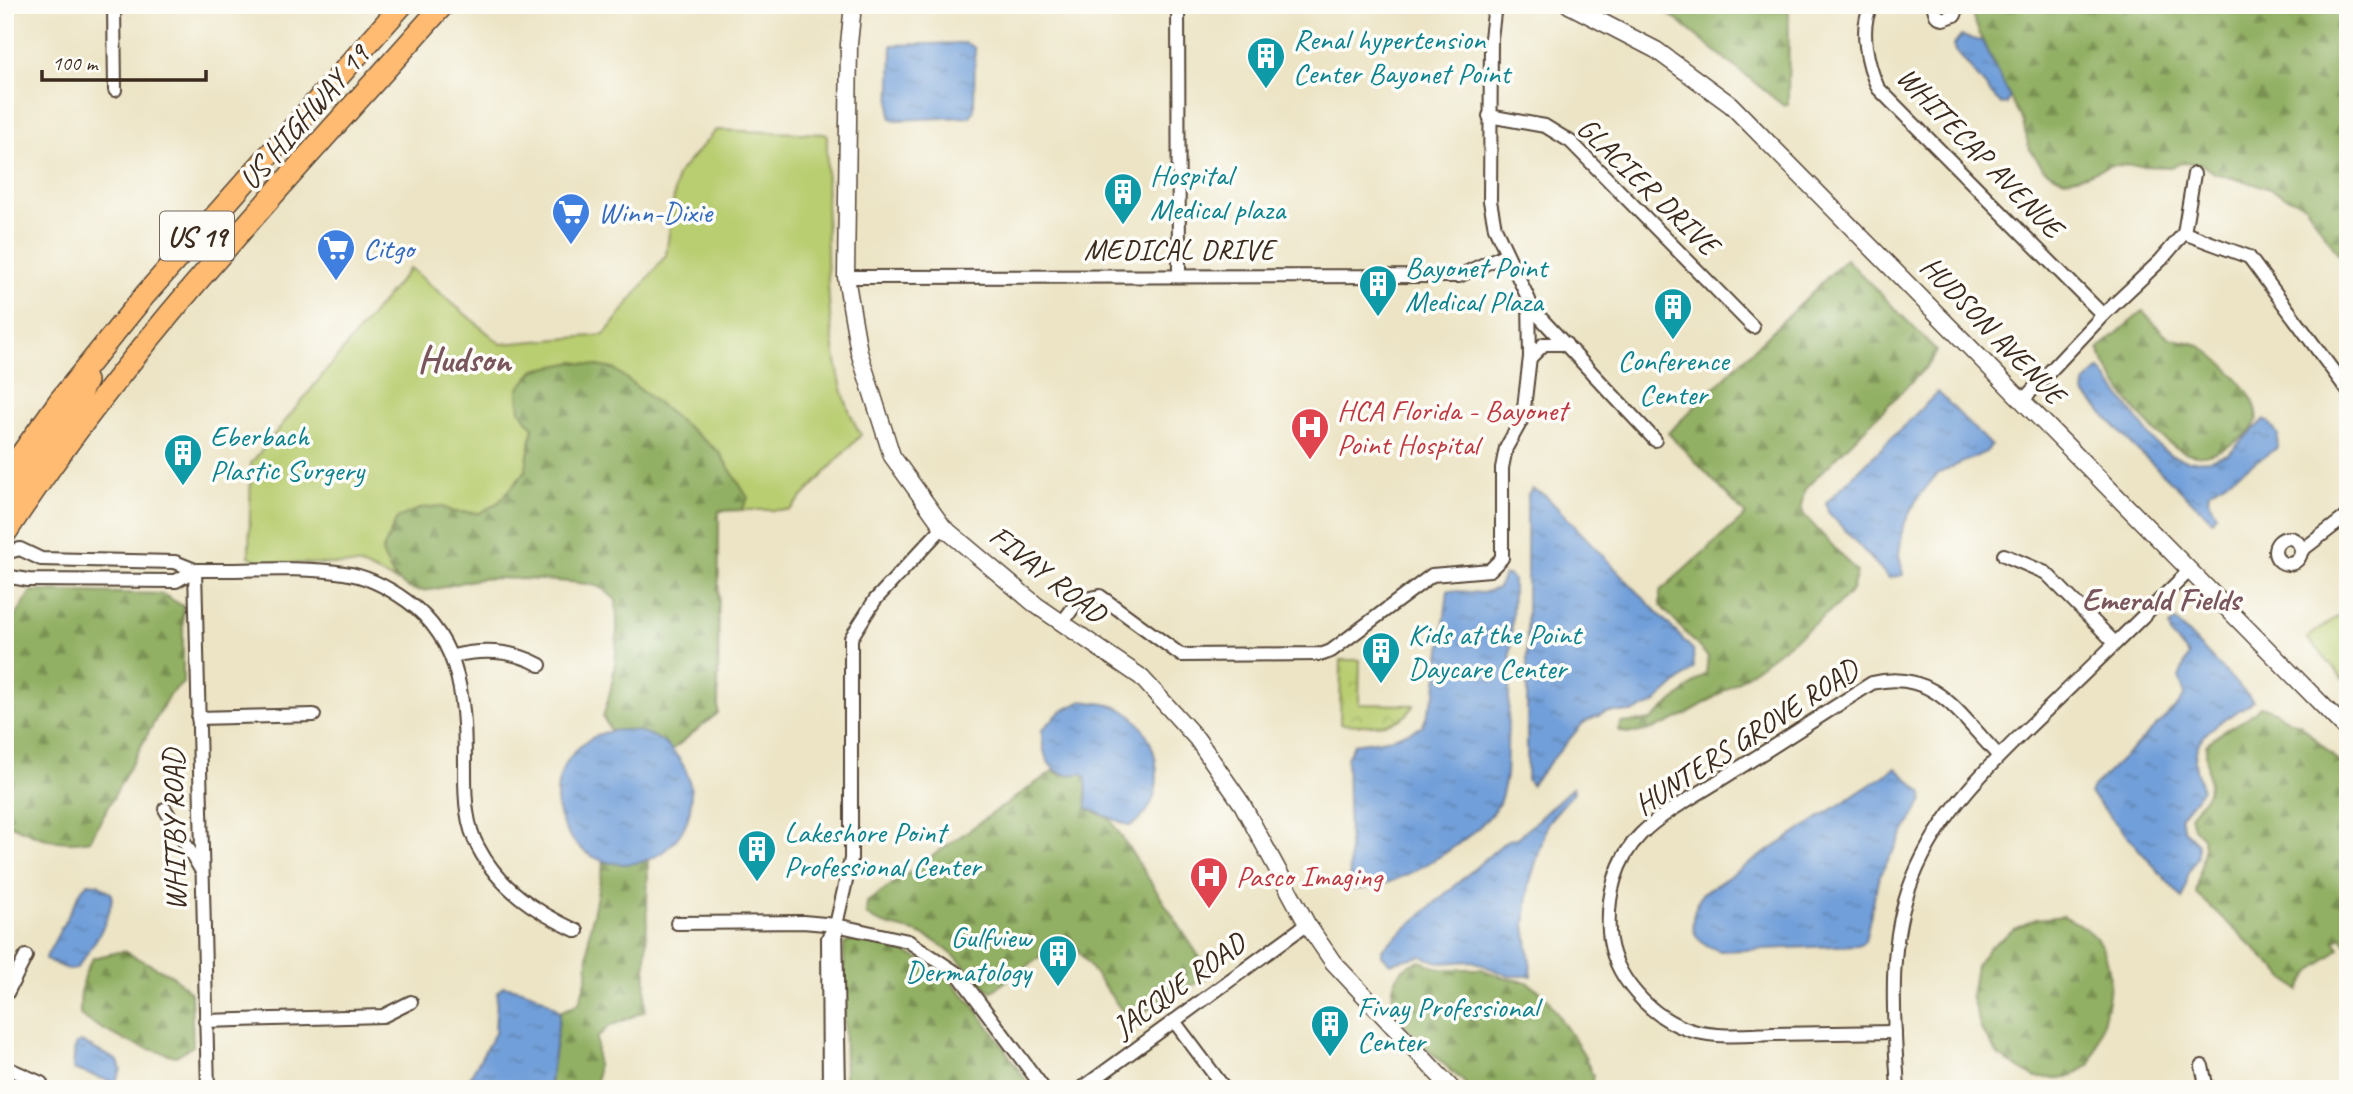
<svg xmlns="http://www.w3.org/2000/svg" width="2353" height="1094" viewBox="0 0 2353 1094" font-family="Caveat,sans-serif">
<style>
.green{fill:#b9cd71;stroke:#7a7c48;stroke-width:2}
.forest{fill:url(#forest-firs);stroke:#666d40;stroke-width:2}
.park{fill:url(#park-crowns);stroke:#7a7c48;stroke-width:2}
.water{fill:url(#water-ripples);stroke:#56647c;stroke-width:2}
.lines{fill:none;stroke-linecap:round;stroke-linejoin:round}
.minor-casing{stroke:#564637;stroke-width:16}
.tertiary-casing{stroke:#564637;stroke-width:19}
.trunk-casing{stroke:#564637;stroke-width:24}
.minor{stroke:#fff;stroke-width:12}
.tertiary{stroke:#fff;stroke-width:16}
.trunk{stroke:#febb71;stroke-width:21}
.labels{text-anchor:middle;stroke-width:7;stroke-linejoin:round;paint-order:stroke}
.shield{fill:#fdfcf7;stroke:#75695f;stroke-width:2}
.shield-label{font-size:28px;font-weight:bold;fill:#3b2a1e}
.culture-label{font-size:30px;fill:#0d838f;stroke:#fdfcf7;text-anchor:start}
.street-label{font-size:30px;fill:#3b2a1e;stroke:#fdfcf7}
.shop-label{font-size:30px;fill:#366cbe;stroke:#fdfcf7;text-anchor:start}
.health-label{font-size:30px;fill:#be3a42;stroke:#fdfcf7;text-anchor:start}
.neighbourhood-label{font-size:32px;font-weight:bold;fill:#79555d;stroke:#fdfcf7}
.district-label{font-size:37px;font-weight:bold;fill:#79555d;stroke:#fdfcf7}
</style>
<defs>
<pattern id="forest-firs" width="22" height="20" patternUnits="userSpaceOnUse" patternTransform="scale(1.75)"><rect width="22" height="20" fill="#92b063"/><path d="M5 1l3.5 6h-7zM16 11l3.5 6h-7z" fill="#788f51"/></pattern>
<pattern id="park-crowns" width="20" height="18" patternUnits="userSpaceOnUse" patternTransform="scale(1.75)"><rect width="20" height="18" fill="#b9cd71"/><path d="M2 6a3 3 0 1 1 6 0M12 15a3 3 0 1 1 6 0" fill="none" stroke="#a0b061"/></pattern>
<pattern id="water-ripples" width="26" height="14" patternUnits="userSpaceOnUse" patternTransform="scale(1.75)"><rect width="26" height="14" fill="#719fd9"/><path d="M2 4q2-2 4 0t4 0M15 11q2-2 4 0t4 0" fill="none" stroke="#5e82af"/></pattern>
</defs>
<rect width="100%" height="100%" fill="#fdfcf7"/>
<filter id="ink" filterUnits="userSpaceOnUse"><feTurbulence type="fractalNoise" baseFrequency=".0143" numOctaves="2"/><feDisplacementMap in="SourceGraphic" scale="14" xChannelSelector="R" yChannelSelector="G"/><feConvolveMatrix kernelMatrix="1 2 1 2 8 2 1 2 1" color-interpolation-filters="sRGB"/></filter>
<filter id="wash" filterUnits="userSpaceOnUse"><feTurbulence type="fractalNoise" baseFrequency=".00686" numOctaves="4" result="noise"/><feDisplacementMap in="SourceGraphic" scale="28" xChannelSelector="R" yChannelSelector="G"/><feGaussianBlur stdDeviation="1.57" result="paint"/><feColorMatrix in="noise" values="0 0 0 0 0 0 0 0 0 0 0 0 0 0 0 0 0 1.4 0 .05"/><feComposite in="paint" operator="in"/></filter>
<g filter="url(#wash)">
<rect width="100%" height="100%" fill="#ece4c5"/>
<!-- green -->
<g class="green">
<path d="M716 130 827 134C827 213 819 369 861 435L790 510H742L747 498 719 452 671 416 520 410 533 428 526 472 499 502 480 513 454 512 440 506 389 569 396 581 361 565 259 562 249 556 251 463 410 268 501 344 604 335 666 255 677 175Z"/>
<path d="M2348 609V684L2307 638Z"/>
</g>
<!-- forest -->
<g class="forest">
<path d="M1652 5H1789L1788 104 1784 106 1669 14Z"/>
<path d="M1974 5H2348V268L2305 205 2265 187 2214 173 2201 164 2182 163 2170 167 2111 165 2086 175 2064 180 2044 169 2029 148 2023 122 1988 54 1972 15Z"/>
<path d="M1846 259 1937 351 1931 362 1805 489 1801 506 1804 515 1857 572 1852 590 1838 605C1801 633 1661 753 1618 730L1621 723 1651 720 1706 673 1708 657 1660 605V591L1746 515 1668 433Z"/>
<path d="M2143 311C2151 319 2160 331 2169 337 2178 342 2191 340 2200 346 2217 356 2238 377 2249 394 2253 401 2259 411 2257 419 2253 436 2213 458 2196 455 2156 449 2113 383 2098 349Z"/>
<path d="M574 362 614 369 719 452 748 498 742 510 719 511 718 713 672 750C652 735 636 730 611 731L603 717C616 677 619 642 616 600 611 596 605 590 599 587 587 581 495 577 480 579 433 585 405 613 382 552L397 518 422 508 440 506 454 512 480 513 499 502 525 472 533 428 520 410 518 389 535 370Z"/>
<path d="M31 591 162 594 183 606V683L169 695 90 840C58 847 34 836 5 822V634Z"/>
<path d="M2260 706C2277 709 2284 721 2300 724L2348 771V940L2345 943 2341 937 2335 941 2339 948C2320 968 2312 964 2299 991L2196 893 2204 850 2203 837 2193 828 2190 815C2195 808 2204 800 2208 792 2211 782 2205 758 2206 745 2223 727 2244 725 2260 706Z"/>
<path d="M1053 771 1062 775 1082 773 1086 777 1087 808 1110 819 1209 972 1203 981 1163 997 1131 1023 1068 937 991 992C971 973 949 946 923 935 904 927 883 928 866 915L867 902Z"/>
<path d="M648 860 645 1011 608 1027 597 1038V1089H549L560 1012 579 1003 587 977 589 934 604 861 626 864Z"/>
<path d="M2064 916C2074 922 2088 928 2096 938 2124 974 2102 1025 2091 1064L2068 1078H2036L1999 1056 1982 1031 1971 996 1976 966 1988 949 2014 929 2036 919Z"/>
<path d="M853 940C953 950 979 1015 1032 1089H845L844 944Z"/>
<path d="M123 951 172 975 191 993 193 1046 176 1056C139 1048 110 1036 80 1015 80 994 81 976 93 958Z"/>
<path d="M1421 961 1440 969H1481L1504 978 1527 982 1544 994 1583 1053 1593 1076 1590 1089H1471C1449 1067 1419 1045 1401 1020 1384 997 1393 966 1421 961Z"/>
</g>
<!-- park -->
<path class="park" d="M1341 660H1360L1359 704 1414 705C1400 731 1367 725 1340 724Z"/>
<!-- water -->
<g class="water">
<path d="M1961 36 1982 41 2010 97 2007 104 2001 105 1956 51 1954 45Z"/>
<path d="M966 43 975 48 974 110 970 117 894 120 890 117 892 45Z"/>
<path d="M2100 369 2156 444 2170 455 2188 461 2209 460 2228 454 2264 420 2269 422 2278 435 2277 448 2209 492 2208 498 2216 514 2212 520 2132 445 2084 393V383Z"/>
<path d="M1938 392 1991 446 1986 452 1937 474 1917 499 1903 526 1899 554 1903 575 1889 578 1828 512 1826 503Z"/>
<path d="M1532 489 1546 496 1693 650 1694 668 1654 704 1633 712H1606L1583 723 1531 785 1527 779V496Z"/>
<path d="M1504 575H1509L1513 580V592L1506 776C1504 786 1502 799 1497 807 1476 839 1391 893 1353 889L1350 885 1347 758 1354 744 1393 738 1422 727 1436 691 1448 590 1482 593 1498 588Z"/>
<path d="M2176 621 2253 701C2231 718 2193 729 2195 763 2196 772 2201 781 2202 790L2180 817 2184 830 2198 844V856L2188 875 2183 899 2090 794 2093 787 2178 705 2185 695 2179 677 2189 655 2171 635 2169 626Z"/>
<path d="M1082 701C1095 703 1113 703 1125 711 1162 734 1171 805 1130 826L1087 808 1086 777 1082 773C1050 781 1042 757 1042 730L1060 712Z"/>
<circle cx="624" cy="797" r="67"/>
<path d="M1896 768 1923 793V800L1879 876 1865 941 1858 945 1720 951C1688 940 1687 922 1702 894Z"/>
<path d="M1573 787 1574 792 1548 822 1529 885 1525 925 1532 976H1509L1473 961 1441 963 1421 956 1390 963 1382 955V949L1506 841 1519 837Z"/>
<path d="M88 883 98 884 112 894C112 919 91 949 76 969L69 970 45 959 82 889Z"/>
<path d="M503 986C525 989 545 997 560 1012L549 1089H463L495 1033 497 993Z"/>
<path d="M81 1042 118 1061 121 1070 115 1083 73 1069 75 1045Z"/>
</g>
</g>
<g filter="url(#ink)">
<g class="lines">
<defs>
<g id="minor">
<path d="M114 5 115 90"/>
<path d="M1178 5 1179 275"/>
<path d="M1872 5C1858 27 1868 66 1878 88L2103 315"/>
<path d="M1933 5 1936 15 1943 19 1955 15 1958 5"/>
<path d="M1489 116 1545 126 1571 142 1753 327"/>
<path d="M2184 233 2249 257 2348 391"/>
<path d="M846 277 1459 276 1506 254"/>
<path d="M1530 303 1536 313 1655 440"/>
<path d="M1531 357 1544 344H1566"/>
<path d="M2023 400 2103 315 2161 260 2184 233 2194 174"/>
<path d="M943 527 875 600 851 638V859L836 925 908 941 958 974 1044 1089"/>
<circle cx="2288" cy="551" r="13"/>
<path d="M2301 551 2348 515"/>
<path d="M5 553 20 549 41 559 175 562 195 570C244 571 296 566 344 573 367 576 389 588 407 601 465 642 465 709 465 774 465 798 466 825 478 847 499 888 536 912 577 931"/>
<path d="M2004 555 2046 573 2115 643"/>
<path d="M195 570 208 1089"/>
<path d="M5 576 28 580 176 581 195 570"/>
<path d="M1062 623 1078 601 1100 596 1181 655 1323 654 1331 651 1432 575 1490 570 1502 558V468L1506 448 1521 421 1524 408 1530 357 1529 300 1495 228 1490 201 1491 38 1495 5"/>
<path d="M453 656C483 649 513 650 540 665"/>
<path d="M198 718 314 715"/>
<path d="M165 809 201 870"/>
<path d="M677 923 803 922 836 925"/>
<path d="M836 925 839 1089"/>
<path d="M5 997 26 956"/>
<path d="M205 1021 383 1016 411 1002"/>
<path d="M1174 1021 1225 1089"/>
<path d="M1895 1032C1854 1033 1813 1033 1773 1034 1747 1035 1719 1038 1693 1031 1651 1019 1612 976 1609 932 1607 897 1615 860 1641 834 1663 812 1694 797 1720 780 1771 748 1821 716 1872 683 1935 668 1959 715 1999 756"/>
<path d="M2202 1066 2207 1089"/>
<path d="M5 1067 41 1083"/>
<path d="M829 1089 828 938 836 925"/>
<path d="M1081 1089 1307 924"/>
<path d="M1898 1089C1894 1019 1886 945 1913 878 1942 806 2000 755 2055 702 2099 659 2144 616 2188 572"/>
</g>
<g id="tertiary">
<path d="M853 5 849 44 846 277 859 352 892 456 943 527 1036 605 1141 677 1197 739 1242 804 1307 924 1333 962 1452 1089"/>
<path d="M1569 5 1656 50 1731 105 2348 731"/>
</g>
<g id="trunk">
<path d="M5 477 60 400 145 295 402 5"/>
<path d="M5 507 72 411 86 381"/>
<path d="M5 534C130 342 292 176 443 5"/>
</g>
</defs>
<!-- minor casing -->
<use href="#minor" class="minor-casing"/>
<!-- tertiary casing -->
<use href="#tertiary" class="tertiary-casing"/>
<!-- trunk casing -->
<use href="#trunk" class="trunk-casing"/>
<!-- minor -->
<use href="#minor" class="minor"/>
<!-- tertiary -->
<use href="#tertiary" class="tertiary"/>
<!-- trunk -->
<use href="#trunk" class="trunk"/>
</g>
</g>
<!-- icons -->
<defs>
<symbol id="building-pin" viewBox="-11 -11 22 30"><path d="M0 17L-7.5 6A9.5 9.5 0 1 1 7.5 6Z" fill="#0f9aa8" stroke="#fdfcf7"/><path d="M-4-6H4V6H1V3H-1V6H-4ZM-2.5-4.3h1.7v1.8h-1.7ZM.8-4.3h1.7v1.8H.8ZM-2.5-1h1.7V.8h-1.7ZM.8-1h1.7V.8H.8Z" fill="#fff"/></symbol>
<symbol id="supermarket-pin" viewBox="-11 -11 22 30"><path d="M0 17L-7.5 6A9.5 9.5 0 1 1 7.5 6Z" fill="#3f7fe0" stroke="#fdfcf7"/><path d="M-6-5.5h2.5l.6 2H6L4.5 2H-2.5L-4.4-4H-6ZM-1.5 3.2a1.3 1.3 0 1 0 .1 0ZM3 3.2a1.3 1.3 0 1 0 .1 0Z" fill="#fff"/></symbol>
<symbol id="hospital-pin" viewBox="-11 -11 22 30"><path d="M0 17L-7.5 6A9.5 9.5 0 1 1 7.5 6Z" fill="#e0444e" stroke="#fdfcf7"/><path d="M-5-5h3v3.5h4V-5h3V5h-3V1.5h-4V5h-3Z" fill="#fff"/></symbol>
</defs>
<g fill-rule="evenodd">
<use href="#building-pin" x="1244" y="34" width="44" height="60"/>
<use href="#building-pin" x="1101" y="170" width="44" height="60"/>
<use href="#supermarket-pin" x="549" y="190" width="44" height="60"/>
<use href="#supermarket-pin" x="314" y="226" width="44" height="60"/>
<use href="#building-pin" x="1356" y="262" width="44" height="60"/>
<use href="#building-pin" x="1651" y="285" width="44" height="60"/>
<use href="#hospital-pin" x="1288" y="405" width="44" height="60"/>
<use href="#building-pin" x="161" y="431" width="44" height="60"/>
<use href="#building-pin" x="1359" y="629" width="44" height="60"/>
<use href="#building-pin" x="735" y="827" width="44" height="60"/>
<use href="#hospital-pin" x="1187" y="854" width="44" height="60"/>
<use href="#building-pin" x="1036" y="932" width="44" height="60"/>
<use href="#building-pin" x="1308" y="1002" width="44" height="60"/>
</g>
<g class="labels">
<!-- shield labels -->
<rect class="shield" x="160" y="211.5" width="74" height="49" rx="5"/>
<g class="shield-label">
<text x="197" y="246">US 19</text>
</g>
<!-- culture labels -->
<g class="culture-label">
<text x="1293" y="49">Renal hypertension<tspan x="1293" dy="34">Center Bayonet Point</tspan></text>
<text x="1150" y="185">Hospital<tspan x="1150" dy="34">Medical plaza</tspan></text>
<text x="1405" y="277">Bayonet Point<tspan x="1405" dy="34">Medical Plaza</tspan></text>
<text x="1673" y="370" text-anchor="middle">Conference<tspan x="1673" dy="34">Center</tspan></text>
<text x="210" y="446">Eberbach<tspan x="210" dy="34">Plastic Surgery</tspan></text>
<text x="1408" y="644">Kids at the Point<tspan x="1408" dy="34">Daycare Center</tspan></text>
<text x="784" y="842">Lakeshore Point<tspan x="784" dy="34">Professional Center</tspan></text>
<text x="1031" y="947" text-anchor="end">Gulfview<tspan x="1031" dy="34">Dermatology</tspan></text>
<text x="1357" y="1017">Fivay Professional<tspan x="1357" dy="34">Center</tspan></text>
</g>
<!-- street labels -->
<g class="street-label">
<text transform="translate(304 117) rotate(-49)" y="10">US HIGHWAY 19</text>
<text transform="translate(1980 152) rotate(46)" y="10">WHITECAP AVENUE</text>
<text transform="translate(1648 186) rotate(44)" y="10">GLACIER DRIVE</text>
<text x="1179" y="259">MEDICAL DRIVE</text>
<text transform="translate(1993 330) rotate(46)" y="10">HUDSON AVENUE</text>
<text transform="translate(1048 574) rotate(38)" y="10">FIVAY ROAD</text>
<text transform="translate(1746 737) rotate(-33)" y="10">HUNTERS GROVE ROAD</text>
<text transform="translate(174 830) rotate(-91)" y="10">WHITBY ROAD</text>
<text transform="translate(1179 985) rotate(-36)" y="10">JACQUE ROAD</text>
</g>
<!-- shop labels -->
<g class="shop-label">
<text x="598" y="222">Winn-Dixie</text>
<text x="363" y="258">Citgo</text>
</g>
<!-- health labels -->
<g class="health-label">
<text x="1337" y="420">HCA Florida - Bayonet<tspan x="1337" dy="34">Point Hospital</tspan></text>
<text x="1236" y="886">Pasco Imaging</text>
</g>
<!-- neighbourhood labels -->
<g class="neighbourhood-label">
<text x="2161" y="610">Emerald Fields</text>
</g>
<!-- district labels -->
<g class="district-label">
<text x="464" y="371">Hudson</text>
</g>
</g>
<!-- margin -->
<rect width="2353" height="1094" fill="none" stroke="#fdfcf7" stroke-width="28"/>
<!-- scale -->
<path d="M42 70v10h164v-10" fill="none" stroke="#3b2a1e" stroke-width="3.5"/>
<text x="52" y="70" font-size="21" fill="#3b2a1e" stroke="#fdfcf7" stroke-width="5" paint-order="stroke">100 m</text>
</svg>
